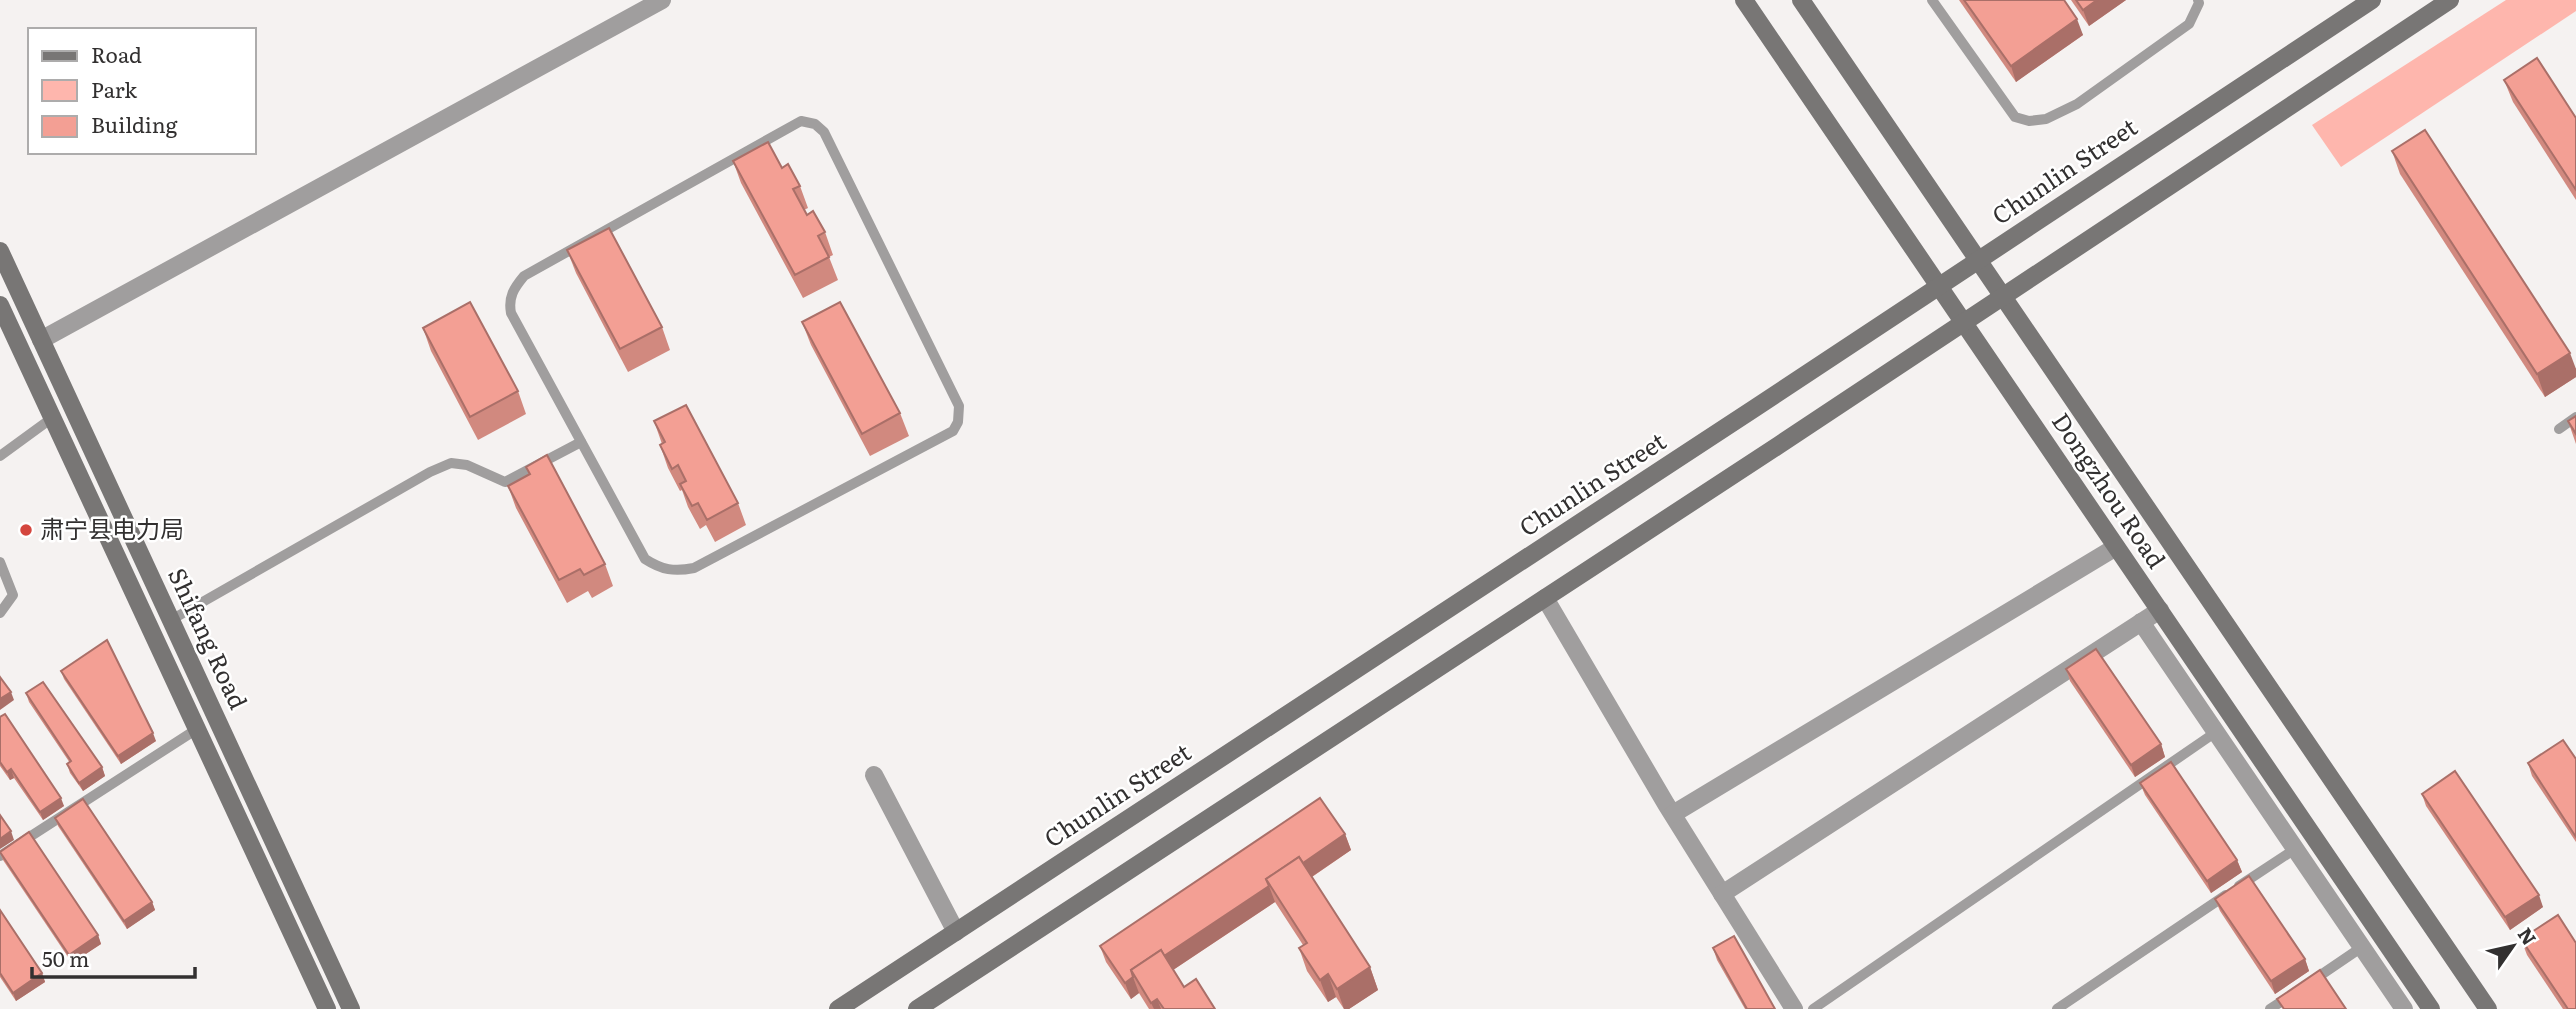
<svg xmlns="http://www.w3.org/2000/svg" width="2576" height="1009" viewBox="0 0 2576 1009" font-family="Literata,'Noto Sans SC',serif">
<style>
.green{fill:#feb6ad}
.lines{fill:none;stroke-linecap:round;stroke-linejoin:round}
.lane{stroke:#a09e9e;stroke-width:10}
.street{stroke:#a09e9e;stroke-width:18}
.secondary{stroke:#787675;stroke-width:18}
.wall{fill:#d1897f}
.shaded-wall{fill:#aa6f68}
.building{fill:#f39f94;stroke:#aa6f68;stroke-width:2}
.poi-dot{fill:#d4463e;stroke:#fff;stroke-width:2.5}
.labels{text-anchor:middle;stroke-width:5;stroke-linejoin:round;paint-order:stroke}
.street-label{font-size:24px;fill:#323030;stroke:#fff}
.poi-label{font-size:24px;fill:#323030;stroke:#fff;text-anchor:start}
</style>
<rect width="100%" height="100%" fill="#f5f2f1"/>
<!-- green -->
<path class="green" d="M2506 0H2576V11L2341 167 2312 125Z"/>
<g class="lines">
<!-- lane -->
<g class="lane">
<path d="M1932 0 2015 117 2029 121 2046 119 2077 104 2189 24 2199 3 2198 0"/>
<path d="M801 121 815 124 824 132 959 406 958 422 953 431 694 568C674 572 662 570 645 559L511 313C508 297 514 288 524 276Z"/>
<path d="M2559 429 2576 417"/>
<path d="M0 456 52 418"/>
<path d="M0 562 13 595 0 613"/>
<path d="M171 620 430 472 451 463 467 465 505 482 581 442"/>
<path d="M0 856 197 729"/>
<path d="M2239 886 2295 849"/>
<path d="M2312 981 2362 947"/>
<path d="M1813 1009 2216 732"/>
<path d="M2057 1009 2226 895"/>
<path d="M2270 1009 2290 996"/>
</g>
<!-- street -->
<g class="street">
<path d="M41 340 662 0"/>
<path d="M1545 598 1666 804 1794 1009"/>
<path d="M2141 622 2404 1009"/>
<path d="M874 775 956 932"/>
<path d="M1673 814 2116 547"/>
<path d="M1722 894 2160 610"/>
</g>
<!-- secondary -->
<g class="secondary">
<path d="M1744 0 2431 1009"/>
<path d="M1801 0 2488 1009"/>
<path d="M0 251 351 1009"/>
<path d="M0 305 327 1009"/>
<path d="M838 1009 1755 408 2372 0"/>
<path d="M917 1009 1779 445 2450 0"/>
</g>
</g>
<!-- wall -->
<g class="wall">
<path d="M1959 0H2064L2083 35 2016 82Z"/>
<path d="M2071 0H2126L2089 26Z"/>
<path d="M2504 80 2576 118V200L2513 102Z"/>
<path d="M2392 151 2576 369V377L2545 397 2400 174Z"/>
<path d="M733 161 782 168 800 186 808 208 804 210 807 215 825 232 833 255 829 257 838 280 803 298 741 183Z"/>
<path d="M567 250 662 327 670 350 628 372 576 273Z"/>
<path d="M802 322 900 413 909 436 870 456 811 345Z"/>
<path d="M423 328 518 391 526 414 478 440 431 351Z"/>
<path d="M2576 416V444L2568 421Z"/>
<path d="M654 421 738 503 746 525 715 542 706 525 700 529 688 507 682 490 680 491 668 468 660 445 662 444Z"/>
<path d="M526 467 605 564 613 586 592 598 588 591 567 603 516 508 508 486 529 475Z"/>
<path d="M2066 669 2161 744 2165 757 2135 777 2070 681Z"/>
<path d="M61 671 156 741 121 764 64 679Z"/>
<path d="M26 693 102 767 105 776 83 791 70 773 67 764 70 763 29 702Z"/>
<path d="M0 717 64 806 43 820 14 778 10 780 0 766Z"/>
<path d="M2576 759V842L2532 776 2528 763Z"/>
<path d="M2140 783 2237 860 2242 872 2211 893 2145 795Z"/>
<path d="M2422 794 2543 907 2510 930 2426 806Z"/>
<path d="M55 818 152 902 155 910 127 929 58 826Z"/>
<path d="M1345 834 1351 850 1312 877 1370 967 1378 990 1349 1009H1344L1336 997 1328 1002 1307 971 1299 948 1303 945 1275 902 1173 970 1184 987 1215 1009H1149L1139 993 1131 999 1106 962 1100 946Z"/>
<path d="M0 852 98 935 101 944 72 963 3 860Z"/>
<path d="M2215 899 2305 959 2309 971 2275 994 2220 911Z"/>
<path d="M0 910 42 973 45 982 16 1001 0 977Z"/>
<path d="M2521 939 2576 1009H2563L2527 955Z"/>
<path d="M1713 948 1775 1009H1745L1717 960Z"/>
</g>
<!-- shaded-wall -->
<g class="shaded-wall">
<path d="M2097 0H2126L2089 26 2083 10Z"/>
<path d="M2077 19 2083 35 2016 82 2011 66Z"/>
<path d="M2570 353 2576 369V377L2545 397 2537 374Z"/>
<path d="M11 692 14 700 0 710V699Z"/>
<path d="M153 733 156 741 121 764 118 756Z"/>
<path d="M2161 744 2165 757 2135 777 2131 765Z"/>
<path d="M102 767 105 776 83 791 79 783Z"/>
<path d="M11 769 14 778 10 780 7 772Z"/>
<path d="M61 798 64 806 43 820 40 812Z"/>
<path d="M11 831 14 840 0 849V839Z"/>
<path d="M1345 834 1351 850 1279 899 1270 885Z"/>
<path d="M2237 860 2242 872 2211 893 2207 881Z"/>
<path d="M1269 886 1275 902 1143 990 1134 976Z"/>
<path d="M2539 895 2543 907 2510 930 2505 917Z"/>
<path d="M152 902 155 910 127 929 124 921Z"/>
<path d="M98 935 101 944 72 963 69 955Z"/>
<path d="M2305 959 2309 971 2275 994 2271 981Z"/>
<path d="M1370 967 1378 990 1349 1009H1344L1337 989Z"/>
<path d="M42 973 45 982 16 1001 13 993Z"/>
<path d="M1328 974 1336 997 1328 1002 1320 980Z"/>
<path d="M1133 977 1139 993 1131 999 1125 983Z"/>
<path d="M1157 999 1161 1009H1154L1151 1003Z"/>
</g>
<!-- building -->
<g class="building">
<path d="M1964 0H2064L2077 19 2011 66Z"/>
<path d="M2076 0H2097L2083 10Z"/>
<path d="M2537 58 2576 118V190L2504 80Z"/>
<path d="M2425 130 2570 353 2537 374 2392 151Z"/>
<path d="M768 142 782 168 788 164 800 186 793 189 807 215 813 211 825 232 818 236 829 257 795 275 733 161Z"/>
<path d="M609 228 662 327 620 349 567 250Z"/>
<path d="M470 302 518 391 470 417 423 328Z"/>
<path d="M840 302 900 413 862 434 802 322Z"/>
<path d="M686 405 738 503 707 520 698 503 692 506 680 484 686 481 678 465 672 469 660 445 665 442 654 421Z"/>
<path d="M2576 416V434L2568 421Z"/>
<path d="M547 455 605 564 584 575 580 569 559 580 508 486 530 474 526 467Z"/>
<path d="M107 640 153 733 118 756 61 671Z"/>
<path d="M2096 649 2161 744 2131 765 2066 669Z"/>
<path d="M0 677 11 692 0 699Z"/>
<path d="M43 682 102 767 79 783 67 764 71 761 26 693Z"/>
<path d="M5 714 61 798 40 812 11 769 7 772 0 762V717Z"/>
<path d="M2563 740 2576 759V837L2528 763Z"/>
<path d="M2171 762 2237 860 2207 881 2140 783Z"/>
<path d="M2455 771 2539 895 2505 917 2422 794Z"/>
<path d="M1320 798 1345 834 1303 863 1299 857 1266 879 1269 886 1164 956 1161 950 1131 970 1133 977 1125 983 1100 946Z"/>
<path d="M83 799 152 902 124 921 55 818Z"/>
<path d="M0 815 11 831 0 839Z"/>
<path d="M29 832 98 935 69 955 0 852Z"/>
<path d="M1299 857 1370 967 1337 989 1328 974 1320 980 1299 948 1307 943 1266 879Z"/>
<path d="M2249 876 2305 959 2271 981 2215 899Z"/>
<path d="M0 910 42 973 13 993 0 973Z"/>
<path d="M2558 915 2576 943V1009H2568L2521 939Z"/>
<path d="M1734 936 1775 1009H1747L1713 948Z"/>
<path d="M1161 950 1184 987 1196 979 1215 1009H1164L1157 999 1151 1003 1131 970Z"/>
<path d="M2320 970 2346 1009H2284L2277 999Z"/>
</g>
<!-- markers -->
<circle class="poi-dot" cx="26" cy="530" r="7"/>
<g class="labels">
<!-- street labels -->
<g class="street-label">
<text transform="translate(2065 172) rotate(-34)" y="8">Chunlin Street</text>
<text transform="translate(1593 485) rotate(-33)" y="8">Chunlin Street</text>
<text transform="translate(2108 491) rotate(56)" y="8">Dongzhou Road</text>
<text transform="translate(207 639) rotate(65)" y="8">Shifang Road</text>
<text transform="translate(1118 796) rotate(-33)" y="8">Chunlin Street</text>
</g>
<!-- poi labels -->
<g class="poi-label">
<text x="40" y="538">肃宁县电力局</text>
</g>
</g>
<!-- legend -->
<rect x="28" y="28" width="228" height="126" fill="#ffffff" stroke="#adacac" stroke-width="2"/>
<rect x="42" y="51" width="35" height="10" fill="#787675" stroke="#adacac" stroke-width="2"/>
<text x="91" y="63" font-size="21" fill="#323030">Road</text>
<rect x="42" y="80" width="35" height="21" fill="#feb6ad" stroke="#adacac" stroke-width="2"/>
<text x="91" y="98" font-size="21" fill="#323030">Park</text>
<rect x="42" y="116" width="35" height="21" fill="#f39f94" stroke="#adacac" stroke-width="2"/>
<text x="91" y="133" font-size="21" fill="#323030">Building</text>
<!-- north arrow -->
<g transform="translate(2513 946) rotate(56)" stroke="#ffffff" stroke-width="5" paint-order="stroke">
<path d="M0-5L12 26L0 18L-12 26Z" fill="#323030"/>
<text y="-10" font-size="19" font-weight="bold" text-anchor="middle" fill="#323030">N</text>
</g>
<!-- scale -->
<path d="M32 967v10h163v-10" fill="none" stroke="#323030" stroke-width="3.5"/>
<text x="42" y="967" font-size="21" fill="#323030" stroke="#ffffff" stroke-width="5" paint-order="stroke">50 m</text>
</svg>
